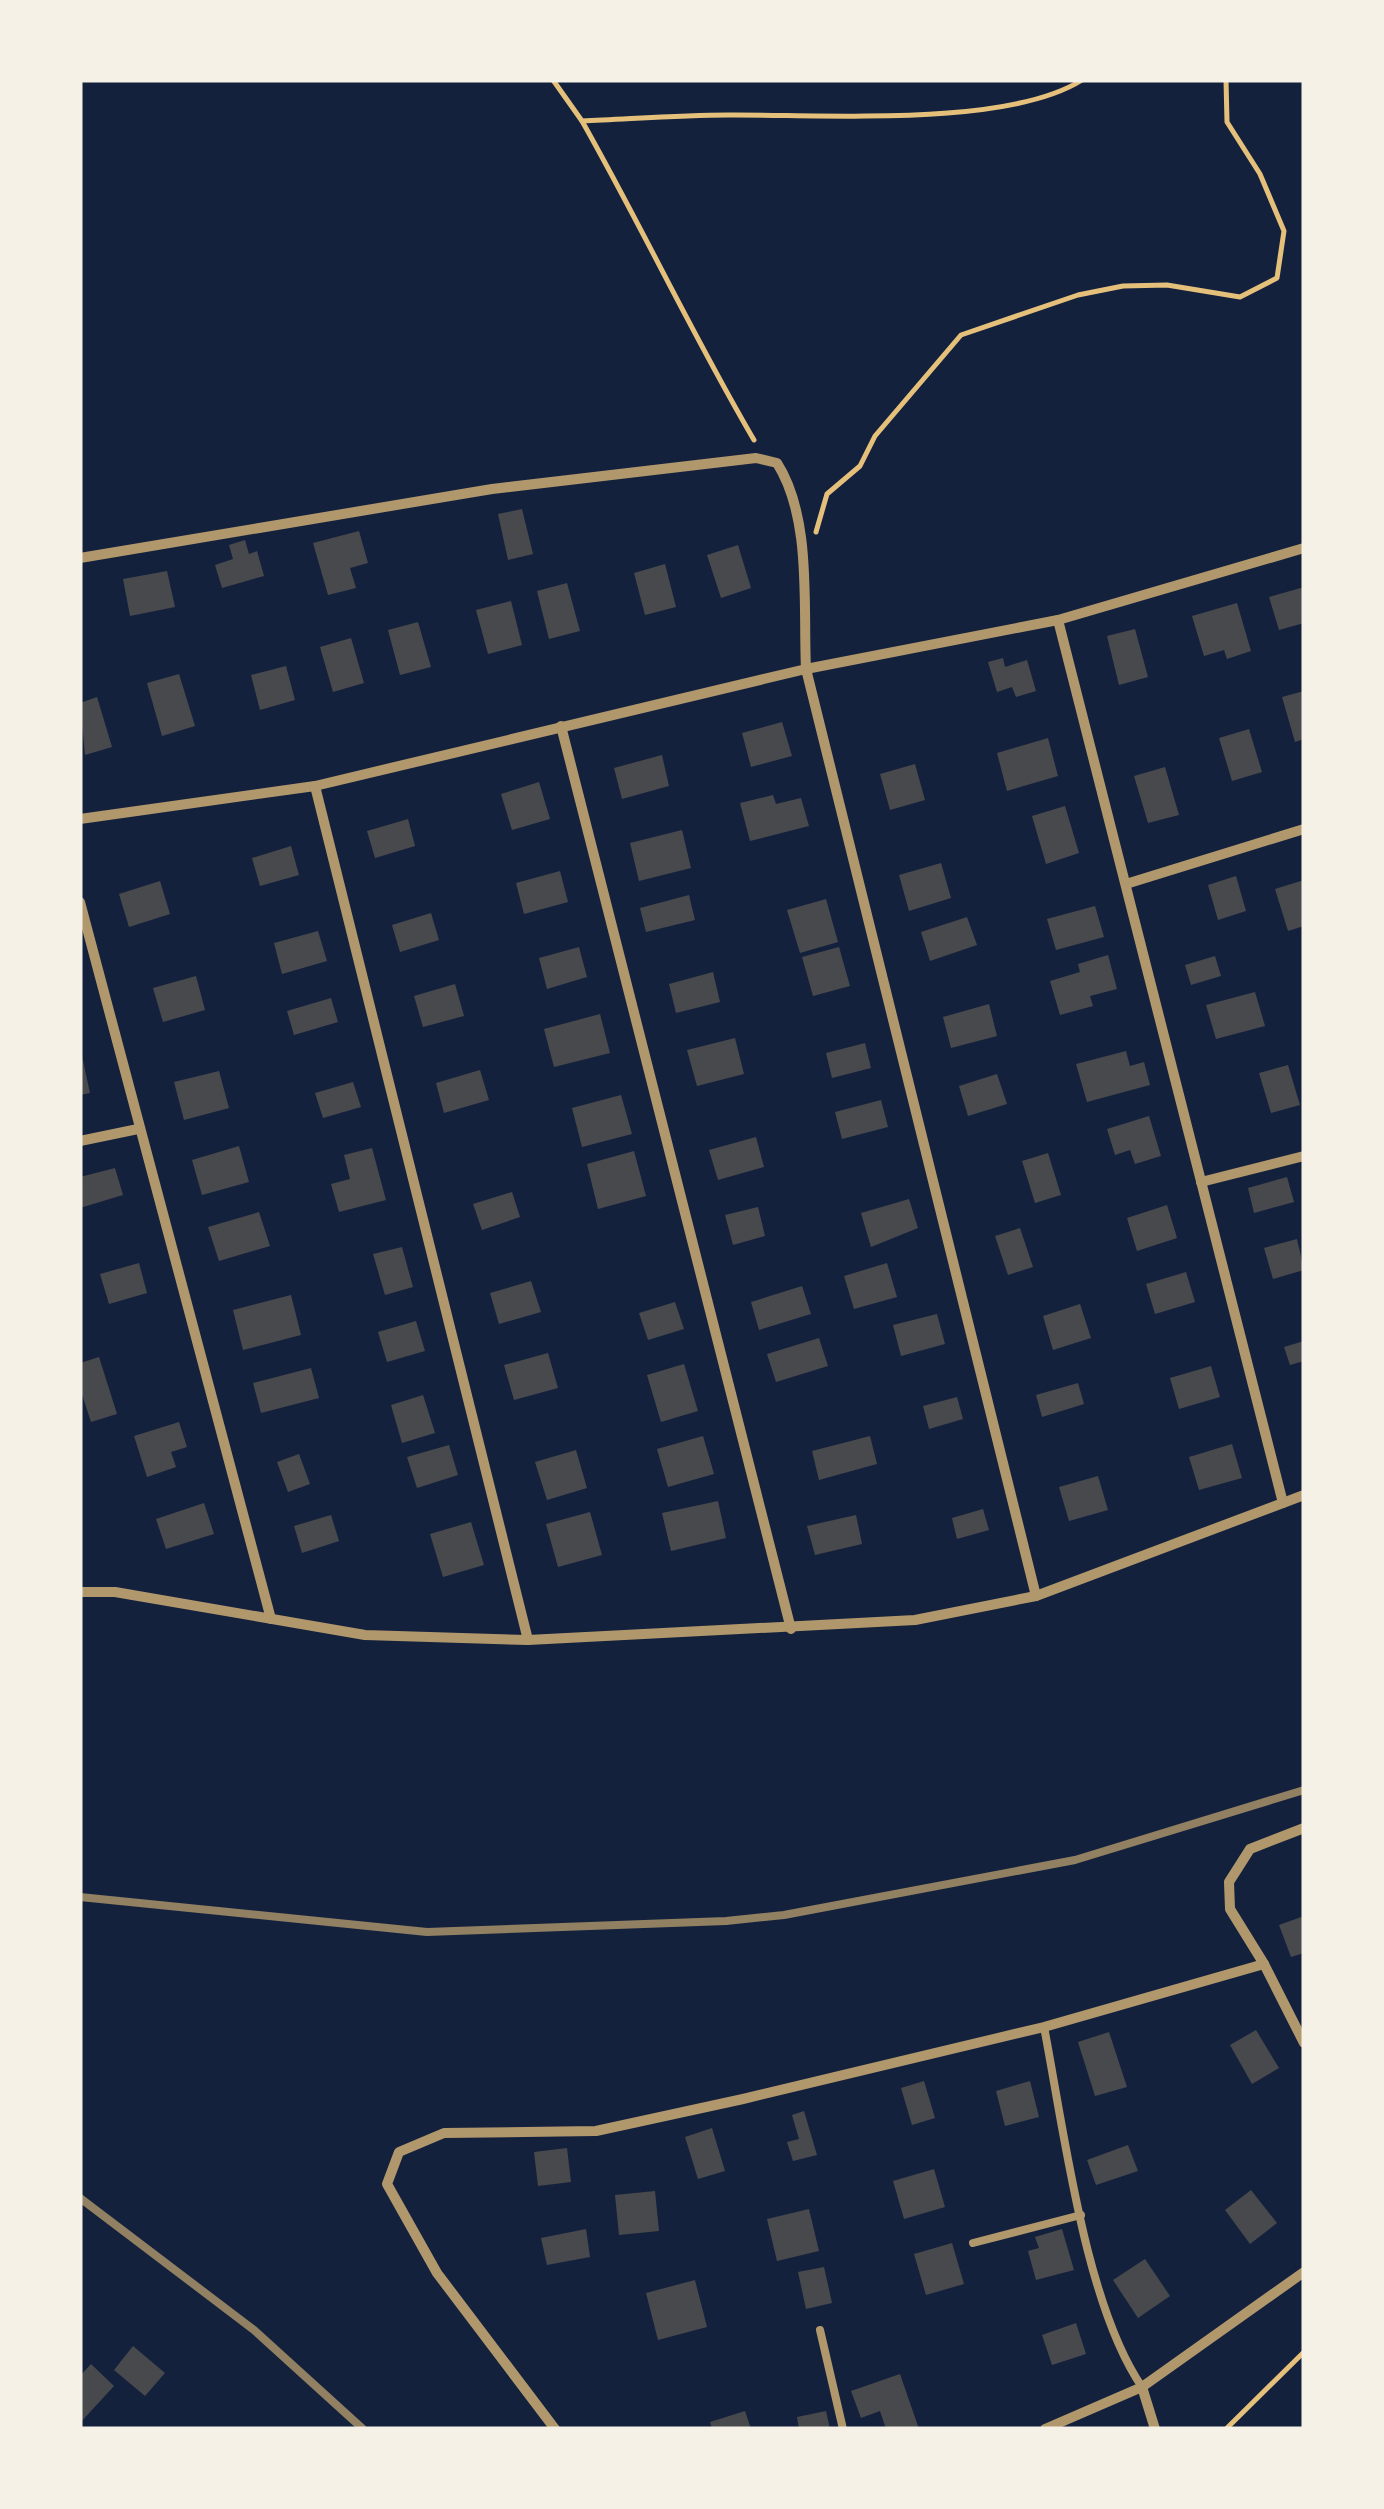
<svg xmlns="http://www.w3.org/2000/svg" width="1384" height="2509" viewBox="0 0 1384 2509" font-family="Arial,sans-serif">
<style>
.building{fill:#48494c}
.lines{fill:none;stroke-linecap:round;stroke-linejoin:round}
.path{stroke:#e5c07b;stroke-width:5}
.service{stroke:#b1986c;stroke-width:8}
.minor{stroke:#b1986c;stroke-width:10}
.rail{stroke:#918062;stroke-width:8}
</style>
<rect width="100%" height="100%" fill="#14213d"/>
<!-- building -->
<g class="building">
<path d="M522 509 533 554 508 560 498 514Z"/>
<path d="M359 531 368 563 350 568 356 588 328 595 313 543Z"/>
<path d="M245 540 249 554 257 551 264 576 222 588 215 565 233 559 229 545Z"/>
<path d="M738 545 751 588 721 598 707 555Z"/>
<path d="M665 564 676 607 645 615 634 573Z"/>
<path d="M167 571 175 607 130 616 123 579Z"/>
<path d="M567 583 580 631 549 639 537 591Z"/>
<path d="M1304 587V623L1279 630 1269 597Z"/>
<path d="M511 601 522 645 488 654 476 610Z"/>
<path d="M1237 603 1251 651 1227 659 1224 650 1204 656 1192 616Z"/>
<path d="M418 622 431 667 400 675 388 630Z"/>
<path d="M1135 629 1148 677 1119 685 1107 636Z"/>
<path d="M351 638 364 683 333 692 320 647Z"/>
<path d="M1003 658 1005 667 1027 660 1036 691 1016 697 1012 687 997 692 988 662Z"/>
<path d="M286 666 295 700 260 710 251 675Z"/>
<path d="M179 674 195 726 162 736 147 683Z"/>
<path d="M1304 691V739L1295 742 1282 697Z"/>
<path d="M97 697 112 747 85 755 80 703Z"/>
<path d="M782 722 792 756 751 767 742 733Z"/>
<path d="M1249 729 1262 772 1232 781 1219 738Z"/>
<path d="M1048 738 1058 776 1007 791 997 753Z"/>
<path d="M662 755 669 786 622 799 614 768Z"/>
<path d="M915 764 925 800 890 810 880 774Z"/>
<path d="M1165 767 1179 815 1148 823 1134 776Z"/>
<path d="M539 782 550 819 512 830 501 794Z"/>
<path d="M773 795 776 804 801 798 809 826 750 841 740 803Z"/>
<path d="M1065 806 1079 853 1046 864 1032 816Z"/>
<path d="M408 819 415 846 375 858 367 831Z"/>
<path d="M682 830 691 868 639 881 630 843Z"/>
<path d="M291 846 299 875 260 886 252 858Z"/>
<path d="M941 863 951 898 909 911 899 875Z"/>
<path d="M560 871 568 902 524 914 516 883Z"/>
<path d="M1236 876 1246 911 1218 920 1208 885Z"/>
<path d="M1304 880V926L1288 931 1275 889Z"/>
<path d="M160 881 170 914 129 927 119 894Z"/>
<path d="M689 895 695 920 646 932 640 908Z"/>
<path d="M826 899 838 942 800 953 787 910Z"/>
<path d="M1095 906 1104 937 1056 950 1047 919Z"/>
<path d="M431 913 439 940 400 952 392 925Z"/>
<path d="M967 917 977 945 930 961 921 932Z"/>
<path d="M318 931 327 961 282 974 274 943Z"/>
<path d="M579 947 587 977 547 989 539 958Z"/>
<path d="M839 947 850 986 813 996 802 957Z"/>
<path d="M1108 955 1117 989 1090 996 1093 1006 1060 1015 1050 981 1080 972 1078 964Z"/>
<path d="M1215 956 1221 976 1191 985 1185 965Z"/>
<path d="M713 972 720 1002 676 1013 669 984Z"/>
<path d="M196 976 205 1010 163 1022 153 988Z"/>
<path d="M455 984 464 1016 423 1027 414 996Z"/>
<path d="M1255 992 1265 1026 1216 1039 1206 1005Z"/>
<path d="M331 998 338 1022 294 1035 287 1011Z"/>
<path d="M989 1004 997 1036 951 1048 943 1017Z"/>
<path d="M600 1014 610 1053 554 1067 544 1029Z"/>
<path d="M735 1038 744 1074 697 1086 687 1050Z"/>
<path d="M865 1043 871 1068 832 1078 826 1053Z"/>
<path d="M80 1047 90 1093 80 1095Z"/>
<path d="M1126 1051 1130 1066 1144 1062 1150 1085 1087 1102 1076 1064Z"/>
<path d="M1288 1065 1300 1105 1271 1113 1259 1073Z"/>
<path d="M480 1070 489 1100 444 1113 436 1083Z"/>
<path d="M219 1071 229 1108 184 1120 174 1082Z"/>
<path d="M997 1074 1007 1104 968 1116 959 1086Z"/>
<path d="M353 1082 361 1107 323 1118 315 1093Z"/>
<path d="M621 1095 632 1134 582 1147 572 1108Z"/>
<path d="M881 1100 888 1127 842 1139 835 1112Z"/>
<path d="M1149 1116 1161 1156 1135 1164 1130 1150 1115 1155 1107 1129Z"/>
<path d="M756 1137 764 1167 718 1180 709 1150Z"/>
<path d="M239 1146 249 1182 202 1195 192 1160Z"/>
<path d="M372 1148 386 1200 339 1212 331 1184 350 1179 344 1155Z"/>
<path d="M634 1151 646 1196 598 1209 587 1164Z"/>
<path d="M1048 1153 1061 1195 1035 1203 1022 1161Z"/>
<path d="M115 1168 123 1195 80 1208V1177Z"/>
<path d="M1287 1177 1294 1202 1254 1213 1248 1188Z"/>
<path d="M512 1192 520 1217 482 1230 473 1204Z"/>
<path d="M909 1199 918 1228 871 1247 861 1213Z"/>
<path d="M1167 1205 1177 1238 1137 1251 1127 1218Z"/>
<path d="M758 1207 765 1236 733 1245 725 1215Z"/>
<path d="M259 1212 270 1246 219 1261 208 1227Z"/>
<path d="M1020 1228 1033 1267 1008 1275 995 1236Z"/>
<path d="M1297 1239 1304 1270 1273 1279 1264 1248Z"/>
<path d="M402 1247 413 1287 385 1295 373 1254Z"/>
<path d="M139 1263 147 1293 109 1304 100 1274Z"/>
<path d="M887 1263 897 1297 854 1309 844 1276Z"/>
<path d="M1186 1272 1195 1302 1155 1314 1146 1284Z"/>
<path d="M531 1281 541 1312 499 1324 490 1293Z"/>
<path d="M802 1286 811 1314 759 1330 751 1302Z"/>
<path d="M291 1295 301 1335 243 1350 233 1310Z"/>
<path d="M675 1302 684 1329 648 1340 639 1313Z"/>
<path d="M1080 1304 1091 1338 1053 1350 1043 1316Z"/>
<path d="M937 1314 945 1344 901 1356 893 1325Z"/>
<path d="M416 1321 425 1351 387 1362 378 1332Z"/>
<path d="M819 1338 828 1366 776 1382 767 1354Z"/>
<path d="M1304 1341V1361L1290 1365 1284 1347Z"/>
<path d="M548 1353 558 1388 514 1400 504 1365Z"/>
<path d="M99 1357 117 1414 91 1422 80 1388V1363Z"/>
<path d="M684 1364 698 1411 661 1422 647 1375Z"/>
<path d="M1211 1366 1220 1397 1179 1409 1170 1378Z"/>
<path d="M311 1368 319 1398 261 1413 253 1383Z"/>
<path d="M1078 1383 1084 1404 1042 1417 1036 1395Z"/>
<path d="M423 1395 435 1433 402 1443 391 1405Z"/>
<path d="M957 1397 963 1419 929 1429 923 1406Z"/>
<path d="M179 1422 187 1447 171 1452 176 1467 147 1477 134 1436Z"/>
<path d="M703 1436 714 1474 668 1487 657 1449Z"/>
<path d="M870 1436 877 1464 819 1480 812 1451Z"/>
<path d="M1232 1444 1242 1478 1199 1490 1189 1457Z"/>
<path d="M449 1445 458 1475 417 1488 407 1457Z"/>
<path d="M576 1450 587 1488 547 1500 535 1462Z"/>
<path d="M299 1454 310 1484 288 1492 277 1462Z"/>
<path d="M1098 1476 1108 1510 1069 1521 1059 1487Z"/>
<path d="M718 1501 726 1538 671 1551 662 1513Z"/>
<path d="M204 1503 214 1534 166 1549 156 1519Z"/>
<path d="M983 1509 989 1530 957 1539 952 1518Z"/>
<path d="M590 1512 602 1555 558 1567 546 1524Z"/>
<path d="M331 1515 339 1541 302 1553 294 1526Z"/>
<path d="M856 1515 862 1544 815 1555 807 1526Z"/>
<path d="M471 1522 484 1565 443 1577 430 1534Z"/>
<path d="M1304 1916V1953L1291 1957 1279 1925Z"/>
<path d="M1256 2030 1279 2068 1252 2084 1230 2045Z"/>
<path d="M1109 2032 1127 2087 1095 2096 1078 2042Z"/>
<path d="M924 2081 935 2118 912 2125 901 2088Z"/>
<path d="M1030 2081 1039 2117 1005 2126 996 2091Z"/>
<path d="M804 2111 817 2155 793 2161 787 2142 799 2139 792 2115Z"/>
<path d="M712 2128 725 2171 698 2179 685 2137Z"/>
<path d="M1128 2145 1138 2171 1096 2185 1087 2160Z"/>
<path d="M567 2148 571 2182 538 2186 534 2152Z"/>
<path d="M934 2169 945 2207 904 2219 893 2181Z"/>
<path d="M1251 2190 1277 2223 1250 2244 1225 2210Z"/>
<path d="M655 2191 659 2231 619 2235 615 2195Z"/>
<path d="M809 2209 819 2251 777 2261 767 2219Z"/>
<path d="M586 2229 590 2257 547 2265 541 2238Z"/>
<path d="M1062 2229 1074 2270 1036 2280 1028 2251 1039 2248 1035 2237Z"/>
<path d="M952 2243 964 2284 926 2295 914 2254Z"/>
<path d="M1145 2259 1170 2296 1138 2318 1113 2280Z"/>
<path d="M824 2267 832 2303 806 2309 798 2272Z"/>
<path d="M695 2280 707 2327 658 2340 646 2293Z"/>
<path d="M1076 2323 1086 2354 1052 2365 1042 2335Z"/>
<path d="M133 2346 165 2373 145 2396 114 2370Z"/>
<path d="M91 2364 114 2386 80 2423V2376Z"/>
<path d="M900 2374 919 2429H886L880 2411 861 2418 851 2391Z"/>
<path d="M745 2411 751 2429H712L710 2422Z"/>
<path d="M826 2411 830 2429H799L797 2417Z"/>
</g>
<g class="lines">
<!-- path -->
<g class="path">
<path d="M553 80 582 121C631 119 679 115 728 115 820 114 1006 128 1082 80"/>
<path d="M582 121C642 227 693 336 754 440"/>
<path d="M816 532 827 494 860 466 875 436 961 335 1078 295 1123 286 1167 285 1240 297 1277 278 1284 231 1260 174 1227 122 1226 80"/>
<path d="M1226 2429 1304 2352"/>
</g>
<!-- service -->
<g class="service">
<path d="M1044 2027C1064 2130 1085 2304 1142 2387"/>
<path d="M973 2243 1081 2215"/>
<path d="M820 2330 843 2429"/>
</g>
<!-- minor -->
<g class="minor">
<path d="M80 558 492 489 756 458 777 463C812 518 803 605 806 669L1036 1596"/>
<path d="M1058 620 1283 1503"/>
<path d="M561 726 791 1629"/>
<path d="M315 786 528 1640"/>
<path d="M80 819 315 786 806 669 1058 620 1304 548"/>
<path d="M1126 884 1304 829"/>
<path d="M80 902 271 1619"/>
<path d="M80 1141 138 1129"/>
<path d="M1201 1182 1304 1156"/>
<path d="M80 1592H115L365 1635 528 1640 915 1620 1036 1596 1304 1495"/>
<path d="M1264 1964 1230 1909 1229 1882 1250 1849 1304 1828"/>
<path d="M1142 2387 1155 2429"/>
<path d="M555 2429 437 2273 387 2184 399 2152 444 2133 596 2131 743 2099 1044 2027 1264 1964 1304 2043"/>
<path d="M1045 2429 1142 2387 1304 2272"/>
</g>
<!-- rail -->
<g class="rail">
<path d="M80 1897 427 1932 726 1921 784 1915 1075 1860 1304 1790"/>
<path d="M80 2198 254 2330 363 2429"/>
</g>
</g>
<!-- border -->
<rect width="1384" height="2509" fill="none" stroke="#f6f1e7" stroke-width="165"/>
</svg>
